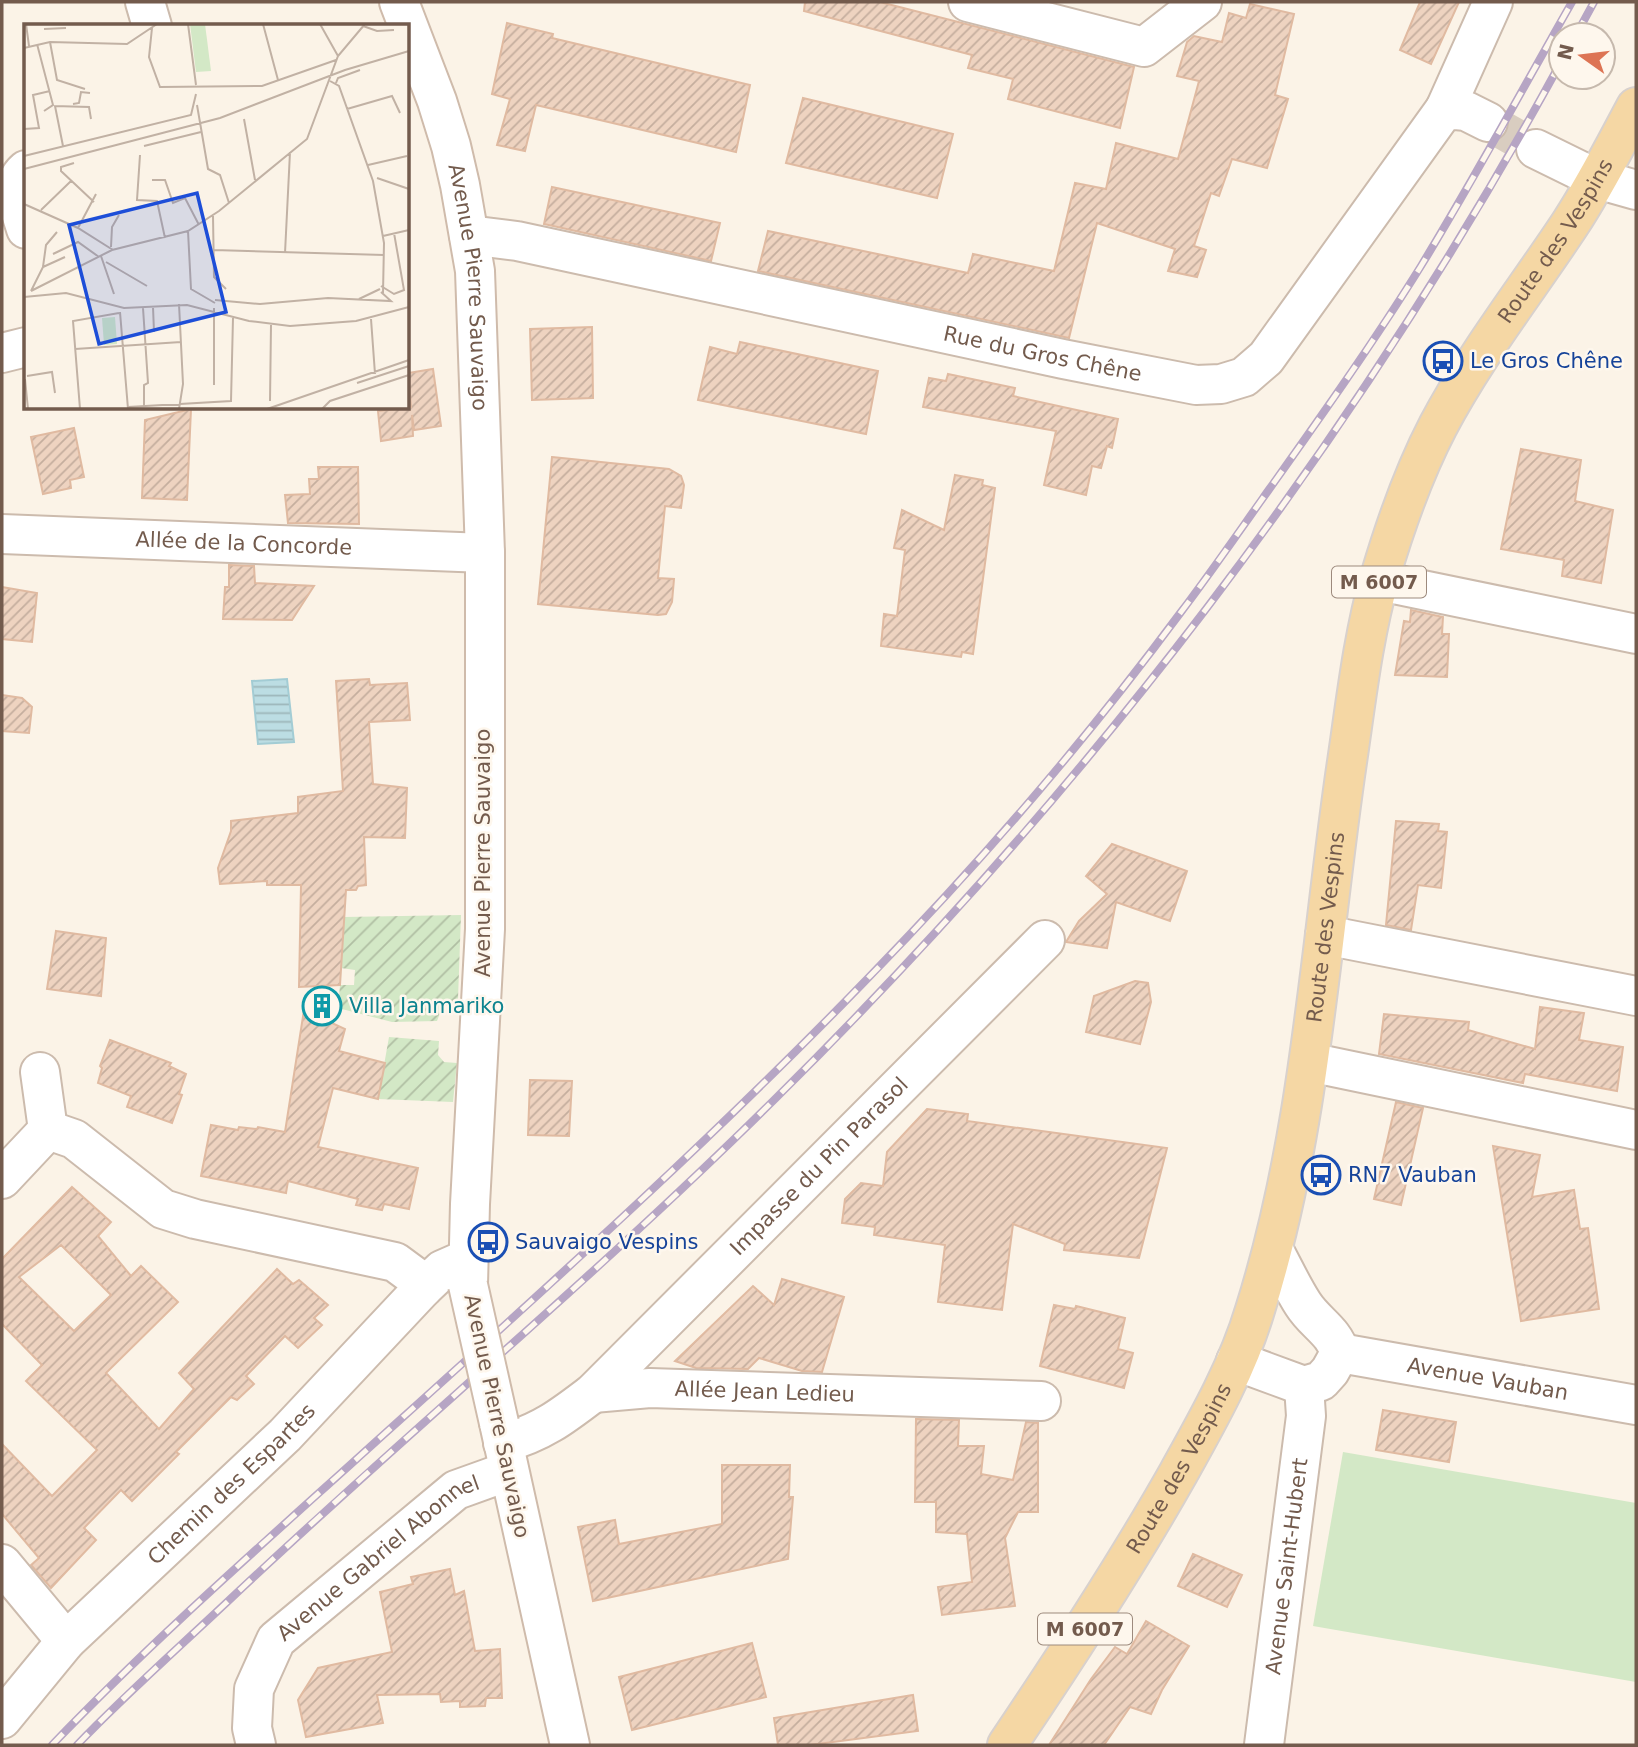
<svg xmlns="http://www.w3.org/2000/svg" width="1638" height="1747" viewBox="0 0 1638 1747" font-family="'DejaVu Sans',sans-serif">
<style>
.grass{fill:#d3e8c6}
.garden{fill:url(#garden-furrows)}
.water{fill:url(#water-rules);stroke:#a3ccd4;stroke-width:2}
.building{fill:url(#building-hatch);stroke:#e0baa1;stroke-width:2;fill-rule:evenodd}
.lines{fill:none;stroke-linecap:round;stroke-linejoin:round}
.minor-tunnel{stroke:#d9cdc0;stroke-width:38;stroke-dasharray:38 19;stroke-linecap:butt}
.minor-casing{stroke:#ccbbad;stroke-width:42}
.secondary-casing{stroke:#cfbbab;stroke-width:42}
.primary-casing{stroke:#d8d1cd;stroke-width:42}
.minor{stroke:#fff;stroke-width:38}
.secondary{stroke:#fff;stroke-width:38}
.primary{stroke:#f5d7a4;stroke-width:38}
.rail-casing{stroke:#b6a5c4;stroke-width:8}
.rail{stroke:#fef7ed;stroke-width:5;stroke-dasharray:16;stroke-linecap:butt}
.secondary-bridge-casing{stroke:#cfbbab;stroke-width:42;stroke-linecap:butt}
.secondary-bridge{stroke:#fff;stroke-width:38}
.labels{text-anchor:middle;stroke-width:5;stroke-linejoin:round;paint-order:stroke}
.shield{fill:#fef7ed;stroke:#9d8a7d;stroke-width:2}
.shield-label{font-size:19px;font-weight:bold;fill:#735b4d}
.street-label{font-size:21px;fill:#735b4d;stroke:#fef7ed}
.transit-label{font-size:21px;fill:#164399;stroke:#fef7ed;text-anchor:start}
.culture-label{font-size:21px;fill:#0d838f;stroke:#fef7ed;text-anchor:start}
.inset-road{fill:none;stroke:#c1b1a4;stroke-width:2}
.view{fill:#1d4ed8;fill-opacity:0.15;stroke:#1d4ed8;stroke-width:3.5}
.inset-edge{fill:none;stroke:#735b4d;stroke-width:3.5}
</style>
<defs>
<pattern id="garden-furrows" width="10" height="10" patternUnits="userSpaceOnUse" patternTransform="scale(1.75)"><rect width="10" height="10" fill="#d3e8c6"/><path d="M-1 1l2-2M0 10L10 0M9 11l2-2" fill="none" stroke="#b0bfa3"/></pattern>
<pattern id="water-rules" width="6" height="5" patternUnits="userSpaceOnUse" patternTransform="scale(1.75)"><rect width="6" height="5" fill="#bcdde3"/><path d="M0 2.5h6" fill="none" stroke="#9db6ba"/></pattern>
<pattern id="building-hatch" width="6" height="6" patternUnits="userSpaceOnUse" patternTransform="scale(1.75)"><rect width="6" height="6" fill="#eed3c0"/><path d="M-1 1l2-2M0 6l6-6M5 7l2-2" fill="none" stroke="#c5ae9e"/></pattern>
</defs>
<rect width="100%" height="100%" fill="#fbf3e7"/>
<!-- grass -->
<path class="grass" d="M1343 1452 1636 1503V1682L1313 1626Z"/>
<!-- garden -->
<g class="garden">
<path d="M461 915 458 999 442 1008 437 1021 392 1022 338 1008 340 985H354L355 970 341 968 344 917Z"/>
<path d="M389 1037 439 1041 438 1055 444 1062 457 1063 453 1102 378 1099Z"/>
</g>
<!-- water -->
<path class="water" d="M287 679 294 742 258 744 252 681Z"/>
<!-- building -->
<g class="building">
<path d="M805 2H880L1134 67 1120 128 1008 99 1013 79 968 68 972 55 804 11Z"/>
<path d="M1420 2H1459L1431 64 1400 50Z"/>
<path d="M1250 4 1294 14 1275 95 1288 99 1267 168 1232 159 1219 196 1211 193 1194 246 1206 250 1197 277 1168 271 1175 249 1097 223 1069 338 758 271 768 231 968 273 973 254 1054 271 1075 183 1106 189 1116 143 1178 159 1199 81 1177 76 1187 42 1194 36 1222 42 1229 13 1246 18Z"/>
<path d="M507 23 553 34 552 38 750 85 736 152 536 105 525 151 497 145 510 99 492 94Z"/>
<path d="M803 98 953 134 937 198 786 163Z"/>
<path d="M552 187 720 223 711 261 544 224Z"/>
<path d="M592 327 593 398 532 400 530 329Z"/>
<path d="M740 342 878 371 866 434 698 400 710 347 737 354Z"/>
<path d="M433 369 441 426 414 430 412 415 413 436 381 441 378 411 411 407 408 373Z"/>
<path d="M948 374 1015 388 1013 396 1118 419 1112 448 1107 446 1101 468 1092 466 1086 495 1044 485 1056 431 923 407 929 378 946 381Z"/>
<path d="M191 409 187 500 142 498 145 420Z"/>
<path d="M74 428 84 477 70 480 71 488 43 494 31 437Z"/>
<path d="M1521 449 1581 460 1575 501 1613 510 1601 583 1562 576 1564 560 1501 549Z"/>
<path d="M552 457 669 469 681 476 684 485 681 508 665 506 658 578 674 579 672 602 666 614 658 615 538 604Z"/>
<path d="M318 467H358L359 524 288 523 285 495 310 494 309 479H319Z"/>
<path d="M955 475 983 480 982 485 995 488 973 654 962 652 961 657 881 646 884 614 897 616 905 550 894 548 902 510 944 530Z"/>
<path d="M229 565 254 566 255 583 314 586 292 620 223 619 225 587H229Z"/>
<path d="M2 587 37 593 32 642 2 639Z"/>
<path d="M1411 610 1443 617 1442 634H1449L1447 677 1395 675 1404 621 1410 622Z"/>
<path d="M369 679 370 685 407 683 410 720 369 722 373 784 407 788 405 838 364 837 366 885 358 886 356 890H346L340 985 299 987 301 885H267V881L220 884 218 868 231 831V821L298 813V797L343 791 336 681Z"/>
<path d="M2 695 22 698 32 707 29 733 2 731Z"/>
<path d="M1396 821 1439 824 1438 831 1447 832 1441 888 1418 885 1411 930 1386 925Z"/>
<path d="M1112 844 1187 871 1170 921 1116 902 1107 948 1066 942 1079 921 1107 894 1086 876Z"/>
<path d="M56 931 106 938 101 996 47 989Z"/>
<path d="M1135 981 1148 983 1151 1002 1140 1044 1086 1032 1094 996Z"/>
<path d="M1540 1007 1584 1013 1579 1040 1623 1047 1617 1091 1525 1074 1523 1083 1379 1054 1384 1014 1469 1022 1468 1030 1535 1049Z"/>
<path d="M304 1010 345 1029 339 1051 385 1063 378 1099 333 1088 318 1147 418 1168 409 1209 384 1204 382 1210 356 1205 358 1199 288 1181 286 1193 201 1176 211 1125 238 1130 239 1127 257 1129 258 1127 285 1132Z"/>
<path d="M110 1040 171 1063 169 1066 186 1074 179 1094 182 1095 172 1123 127 1107 131 1096 98 1083 102 1068 100 1066Z"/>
<path d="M530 1080 572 1081 569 1136 528 1135Z"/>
<path d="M1396 1102 1423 1108 1401 1205 1374 1199Z"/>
<path d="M927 1109 968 1114 967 1121 1167 1148 1139 1258 1064 1250 1065 1244 1013 1224 1002 1310 938 1302 945 1245 874 1235 875 1227 842 1223 845 1199 861 1183 883 1186 887 1152Z"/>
<path d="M1493 1146 1540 1155 1532 1197 1574 1190 1580 1229 1588 1228 1599 1309 1521 1321Z"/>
<path d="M72 1187 111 1222 98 1236 131 1276 141 1266 178 1302 106 1373 159 1429 194 1389 179 1373 277 1269 293 1284 299 1280 328 1305 314 1318 322 1325 298 1348 285 1336 246 1376 254 1384 237 1400 231 1397 176 1452 179 1454 132 1501 121 1490 84 1528 96 1540 51 1588 31 1565 39 1558 2 1514V1444L52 1496 97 1450 26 1381 42 1365 2 1324V1259ZM61 1245 111 1295 74 1331 19 1277Z"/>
<path d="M782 1279 844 1297 822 1372 802 1371 759 1358 748 1369 696 1368 675 1361 753 1286 774 1305Z"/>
<path d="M1054 1305 1075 1309 1076 1306 1125 1318 1118 1349 1133 1353 1124 1388 1040 1366Z"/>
<path d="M1383 1410 1456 1422 1449 1462 1376 1450Z"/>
<path d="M916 1419 959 1420 958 1446H984L981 1474 1013 1480 1026 1422 1038 1423V1512H1018L1005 1538 1015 1606 942 1615 938 1587 972 1582 967 1534 936 1532V1502H915Z"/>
<path d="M722 1465H790L789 1497H793L788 1559 593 1601 578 1527 615 1520 619 1544 722 1524Z"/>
<path d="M1193 1554 1242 1575 1227 1607 1178 1586Z"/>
<path d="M450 1569 455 1595 464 1591 475 1651 500 1649 502 1698H486L485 1706 460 1707V1701L441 1702 440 1694 377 1695 383 1723 306 1737 298 1700 318 1668 392 1652 380 1592 413 1584 411 1577Z"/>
<path d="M1146 1621 1189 1646 1162 1690 1151 1714 1130 1707 1104 1745H1049L1091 1679 1115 1647 1127 1654Z"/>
<path d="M752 1643 766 1697 632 1730 619 1677Z"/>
<path d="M913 1695 918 1731 810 1745H778L774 1718Z"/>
</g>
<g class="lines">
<!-- minor-tunnel -->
<path class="minor-tunnel" d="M1488 122 1536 149"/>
<defs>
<g id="minor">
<path d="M145 2 152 26"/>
<path d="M968 2 1144 47 1202 2"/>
<path d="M1445 109 1493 2"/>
<path d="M1536 149 1597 179 1636 190"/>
<path d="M26 170C8 185 21 211 26 229"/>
<path id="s1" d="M469 235 517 241 1063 359 1196 385 1221 384 1244 377 1266 358 1445 109 1466 111 1488 122"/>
<path d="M2 353 26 347"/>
<path id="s2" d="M2 534 485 553"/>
<path d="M1379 581 1636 634"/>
<path d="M1325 935 1636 996"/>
<path d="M1309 1062 1636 1130"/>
<path d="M40 1072 48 1130 74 1139 163 1209 195 1219 395 1262 414 1276 423 1288"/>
<path d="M2 1179 48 1130"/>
<path id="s3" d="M1340 1353 1636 1405"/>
<path d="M1236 1361 1304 1386 1321 1381 1330 1371 1340 1353C1334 1331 1315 1323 1303 1304 1292 1287 1283 1267 1273 1249"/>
<path id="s4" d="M593 1393 650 1388 1041 1401"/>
<path id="s5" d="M503 1443C541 1433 563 1416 593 1393L1045 940"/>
<path d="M2 1564 66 1641"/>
<path id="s6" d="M2 1719 66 1641 285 1435 423 1288 442 1270 467 1259"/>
<path id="s7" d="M256 1745 252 1728 254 1689 276 1640 456 1490 509 1471"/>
<path id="s8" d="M1264 1745 1306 1416 1304 1386"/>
</g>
<g id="secondary">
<path id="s9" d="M399 2 437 101 451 146 460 185 475 271 485 553V929L470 1204 468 1285"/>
<path d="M499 1423 570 1745"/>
</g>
<g id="primary">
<path id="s10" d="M1007 1745C1067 1656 1126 1566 1179 1472 1208 1420 1238 1367 1255 1310 1311 1133 1320 945 1347 762 1356 701 1363 637 1380 577 1395 526 1413 474 1438 426 1474 357 1527 289 1570 224 1595 186 1615 146 1636 107"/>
</g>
</defs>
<!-- minor casing -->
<use href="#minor" class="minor-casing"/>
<!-- secondary casing -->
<use href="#secondary" class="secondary-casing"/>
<!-- primary casing -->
<use href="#primary" class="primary-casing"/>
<!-- minor -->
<use href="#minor" class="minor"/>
<!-- secondary -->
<use href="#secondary" class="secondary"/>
<!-- primary -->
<use href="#primary" class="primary"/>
<defs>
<g id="rail">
<path d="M1576 35 1594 2"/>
<path d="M52 1745C146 1647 249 1556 350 1465 526 1306 705 1147 870 976 981 862 1086 740 1181 612 1209 575 1236 536 1263 498 1317 422 1372 345 1421 266 1474 179 1522 90 1572 2"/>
<path d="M77 1745C124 1696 175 1651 225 1604 406 1433 599 1274 776 1098 1085 792 1353 444 1561 62"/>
</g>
</defs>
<!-- rail casing -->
<use href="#rail" class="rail-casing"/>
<!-- rail -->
<use href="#rail" class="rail"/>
<defs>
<path id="secondary-bridge" d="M468 1285 499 1423"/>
</defs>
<!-- secondary-bridge casing -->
<use href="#secondary-bridge" class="secondary-bridge-casing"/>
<!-- secondary-bridge -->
<use href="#secondary-bridge" class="secondary-bridge"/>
</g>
<!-- icons -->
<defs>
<symbol id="bus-ring" viewBox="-11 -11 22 22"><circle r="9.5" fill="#fef7ed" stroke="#1a4fb4" stroke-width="1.5"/><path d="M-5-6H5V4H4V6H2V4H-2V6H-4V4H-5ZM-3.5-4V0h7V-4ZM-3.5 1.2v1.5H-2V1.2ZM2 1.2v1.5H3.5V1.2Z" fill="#1a4fb4"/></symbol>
<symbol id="building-ring" viewBox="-11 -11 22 22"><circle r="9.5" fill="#fef7ed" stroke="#0f9aa8" stroke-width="1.5"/><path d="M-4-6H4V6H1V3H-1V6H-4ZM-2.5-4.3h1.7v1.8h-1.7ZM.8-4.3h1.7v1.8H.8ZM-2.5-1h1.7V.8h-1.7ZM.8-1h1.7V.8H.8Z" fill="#0f9aa8"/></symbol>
</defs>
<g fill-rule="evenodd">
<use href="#bus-ring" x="1421" y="339" width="44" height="44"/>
<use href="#building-ring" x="300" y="984" width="44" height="44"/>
<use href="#bus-ring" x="1299" y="1153" width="44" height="44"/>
<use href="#bus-ring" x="466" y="1220" width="44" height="44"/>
</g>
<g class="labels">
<!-- shield labels -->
<g class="shield">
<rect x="1332" y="566.5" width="94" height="31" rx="5"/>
<rect x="1038" y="1613.5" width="94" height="31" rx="5"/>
</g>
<g class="shield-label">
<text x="1379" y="589">M 6007</text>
<text x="1085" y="1636">M 6007</text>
</g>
<!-- street labels -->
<g class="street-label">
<text dy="7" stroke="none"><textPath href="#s10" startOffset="1628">Route des Vespins</textPath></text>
<text dy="7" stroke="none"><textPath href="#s9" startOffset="296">Avenue Pierre Sauvaigo</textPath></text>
<text dy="7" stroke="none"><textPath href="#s1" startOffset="586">Rue du Gros Chêne</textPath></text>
<text dy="7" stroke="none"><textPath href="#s2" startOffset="242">Allée de la Concorde</textPath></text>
<text transform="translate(483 853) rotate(-90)" y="7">Avenue Pierre Sauvaigo</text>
<text dy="7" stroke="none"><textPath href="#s10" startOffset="892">Route des Vespins</textPath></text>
<text dy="7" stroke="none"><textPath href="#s5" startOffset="424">Impasse du Pin Parasol</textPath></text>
<text dy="7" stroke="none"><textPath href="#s3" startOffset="150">Avenue Vauban</textPath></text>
<text dy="7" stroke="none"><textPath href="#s4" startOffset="172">Allée Jean Ledieu</textPath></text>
<text transform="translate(497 1416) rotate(78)" y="7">Avenue Pierre Sauvaigo</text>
<text dy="7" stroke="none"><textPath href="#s10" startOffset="326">Route des Vespins</textPath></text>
<text dy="7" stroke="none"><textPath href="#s6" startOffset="329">Chemin des Espartes</textPath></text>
<text dy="7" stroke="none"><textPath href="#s7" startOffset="242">Avenue Gabriel Abonnel</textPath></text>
<text dy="7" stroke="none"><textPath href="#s8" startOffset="180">Avenue Saint-Hubert</textPath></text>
</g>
<!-- transit labels -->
<g class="transit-label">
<text x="1470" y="368">Le Gros Chêne</text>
<text x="1348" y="1182">RN7 Vauban</text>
<text x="515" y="1249">Sauvaigo Vespins</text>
</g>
<!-- culture labels -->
<g class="culture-label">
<text x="349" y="1013">Villa Janmariko</text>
</g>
</g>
<!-- overview -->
<g transform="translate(24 24)">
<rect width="385" height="385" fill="#fbf3e7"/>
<path d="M91 293 93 320 80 321 78 294Z" fill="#d3e8c6"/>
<path d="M166 0H181L187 47 172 48Z" fill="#d3e8c6"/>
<path class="inset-road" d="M2 0 5 22M164 0 172 61M239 0 254 56M296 0 314 32M339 2 353 7 370 6M128 4 125 33 136 63 238 62 312 36M20 5 42 4M26 18 33 56 61 65M13 20 29 81 20 87M0 24 26 18 103 20 133 0M306 57 315 62 349 157 360 219 359 269M312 59 314 54 336 46M49 80 55 79 57 68 66 69M173 81 184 145 196 151 205 179M323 85 368 72 376 89M220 95 231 156M0 105 15 104 9 71 26 67M39 122 31 82 65 83 67 95M120 122 177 108M116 131 113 176 133 177 141 214M0 132 167 91 172 70M50 139 37 143V147L70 178M344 141 383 132M0 145 196 94 321 46 385 27M353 154 385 165M128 156H141L149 179 161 174 175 201M0 180 54 204 89 226M17 186 47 157M189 192 190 253 202 265M54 204 72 170M164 207 167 265 191 279M359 212 385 206M87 223 88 203 95 191M190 226 360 231M261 229 266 128M29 230 54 218 75 233M77 232 90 270M82 238 123 262M19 243 41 233M357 262 370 270 380 266 370 209M7 267 19 243 22 221 33 208M7 267 88 226 164 207 195 187 283 115 314 32 341 0M0 273 42 269 100 284 163 281 225 297 266 302 332 297 385 283M335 275 356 265M191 276 236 280 304 274 367 277 357 268M129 283 130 308M119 284 124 359 120 361V382M190 284V361M96 288 104 385M347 295 351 350M51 325 157 318M3 352 28 348 31 369M1 355 4 385M333 359 385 342M246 377 247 301M104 383 207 377 209 294M56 385 49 297 95 289M155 385 159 360 155 280M243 385 385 336M298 385 306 377 385 351"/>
<path class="view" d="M173 169 202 288 75 320 45 201Z"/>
<rect width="385" height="385" class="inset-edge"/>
</g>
<!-- border -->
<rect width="1638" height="1747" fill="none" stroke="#735b4d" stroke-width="7"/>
<!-- north arrow -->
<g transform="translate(1582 56) rotate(284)"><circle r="33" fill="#fef7ed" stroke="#c6b9ad" stroke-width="2"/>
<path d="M0-5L12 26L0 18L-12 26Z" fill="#dd7454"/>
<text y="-10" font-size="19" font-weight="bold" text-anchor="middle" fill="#735b4d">N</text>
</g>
</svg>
